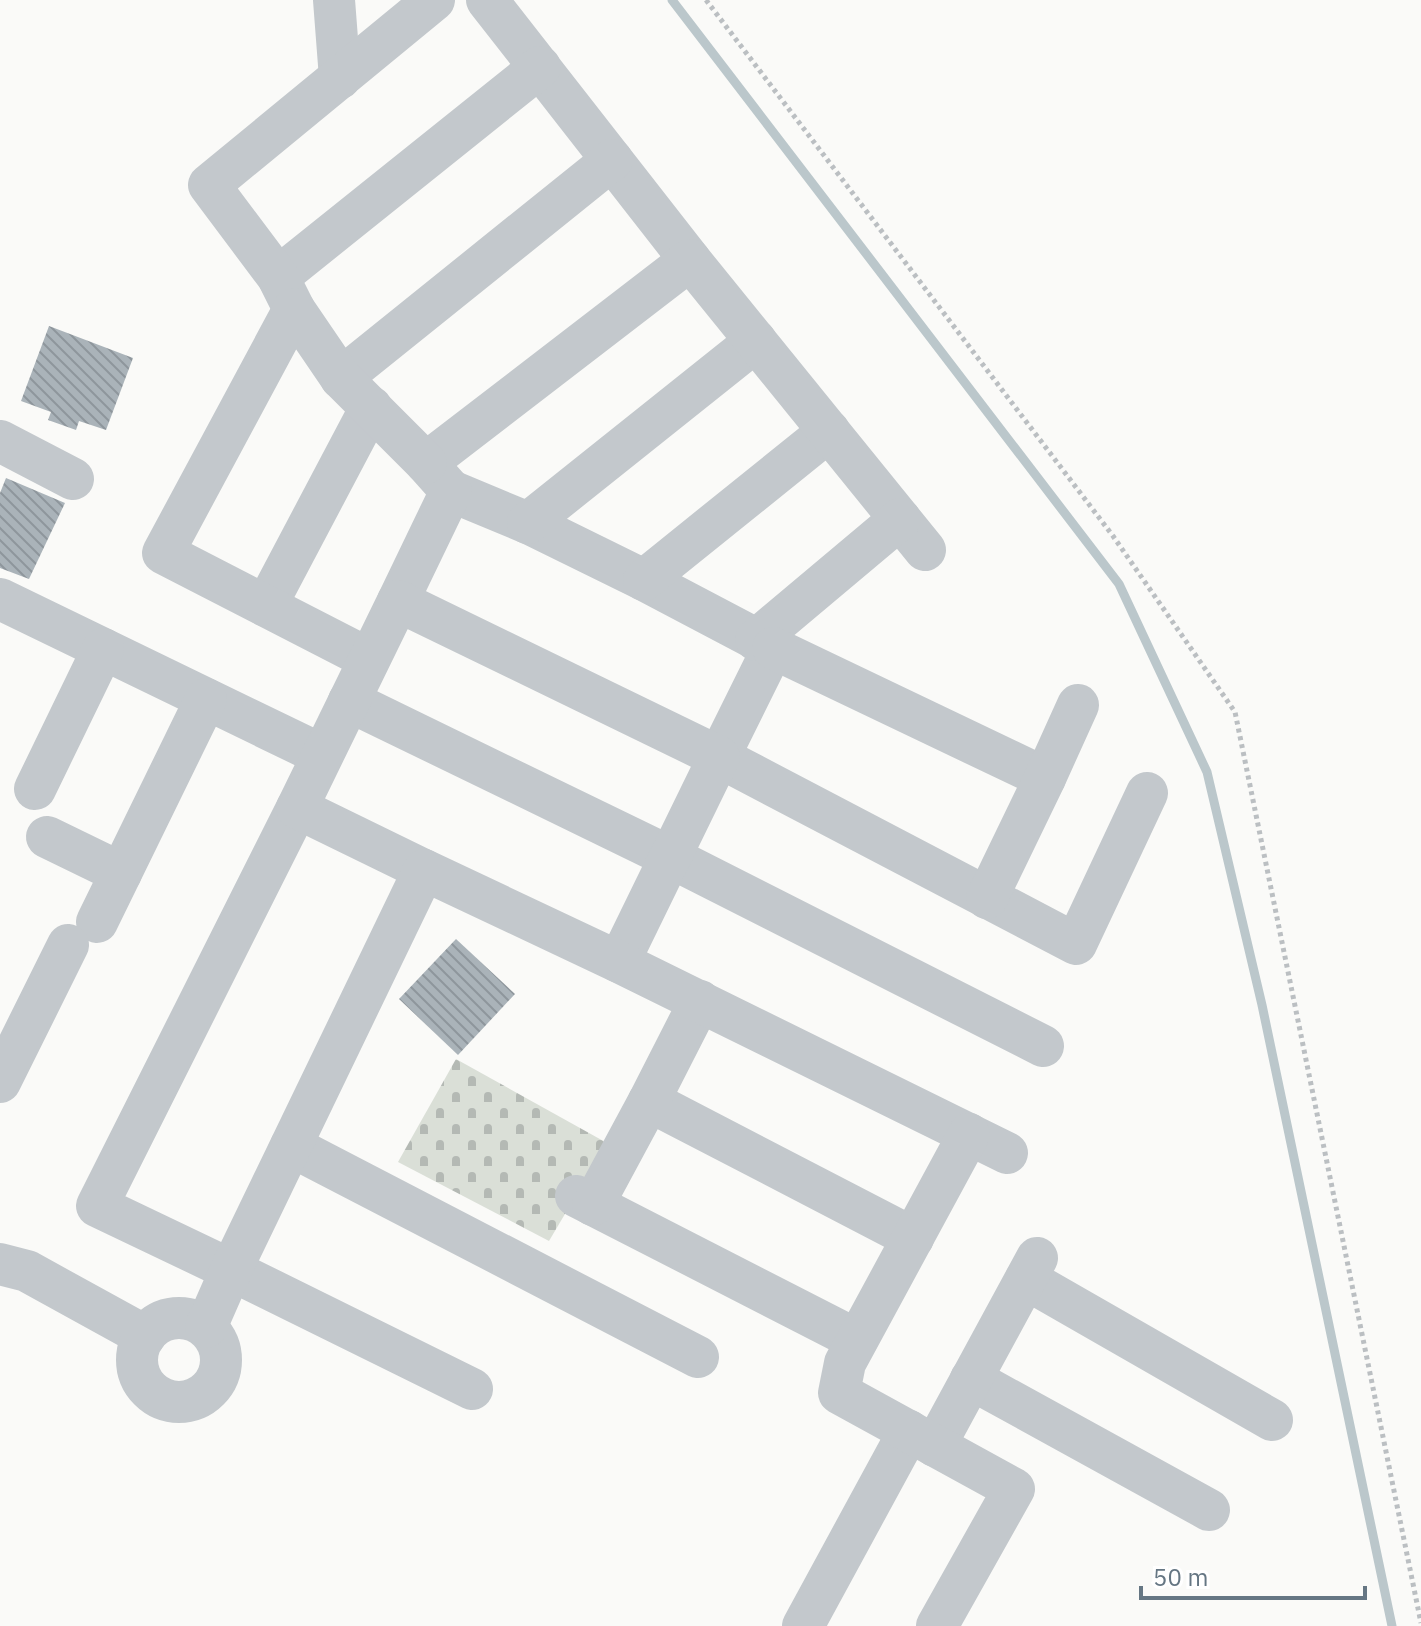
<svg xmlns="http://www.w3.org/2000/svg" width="1421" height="1626" viewBox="0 0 1421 1626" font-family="'IBM Plex Sans',sans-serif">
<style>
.cemetery{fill:url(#cemetery-stones)}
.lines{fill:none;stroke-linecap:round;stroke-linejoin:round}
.stream{stroke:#bbc7cb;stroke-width:9}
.building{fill:url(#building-back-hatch)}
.path{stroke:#bbbfc2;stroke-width:5;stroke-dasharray:4 4;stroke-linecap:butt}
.minor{stroke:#c3c8cc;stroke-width:42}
</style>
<defs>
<pattern id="cemetery-stones" width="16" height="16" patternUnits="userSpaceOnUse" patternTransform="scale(2)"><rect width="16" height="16" fill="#dadfd7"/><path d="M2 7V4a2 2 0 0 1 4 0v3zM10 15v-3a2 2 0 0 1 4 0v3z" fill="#b4b9b4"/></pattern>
<pattern id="building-back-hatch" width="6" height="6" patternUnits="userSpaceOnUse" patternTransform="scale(2)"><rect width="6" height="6" fill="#aab3b9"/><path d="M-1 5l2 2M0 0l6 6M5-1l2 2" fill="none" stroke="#8e969c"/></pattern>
</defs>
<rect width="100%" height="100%" fill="#fafaf8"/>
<!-- cemetery -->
<path class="cemetery" d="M456 1059 607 1143 549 1241 398 1162Z"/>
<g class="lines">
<!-- stream -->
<path class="stream" d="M672 0 1119 584 1207 772 1262 1005 1392 1626"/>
</g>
<!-- building -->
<g class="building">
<path d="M49 326 133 358 106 430 79 421 76 430 48 420 51 412 21 401Z"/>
<path d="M6 478 65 503 29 579 0 568V493Z"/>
<path d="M456 939 515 994 458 1055 399 999Z"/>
</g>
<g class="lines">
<!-- path -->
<path class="path" d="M706 0 1113 536 1235 712 1421 1623"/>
<!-- minor -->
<g class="minor">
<path d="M334 0 340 78"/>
<path d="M487 0 690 260"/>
<path d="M278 277 540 67"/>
<path d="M294 309 278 277 209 185 434 0"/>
<path d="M341 378 612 160"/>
<path d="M0 441 73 479"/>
<path d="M451 491 528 523 644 580 773 648 719 757 1076 944 1147 793"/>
<path d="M528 523 756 341"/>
<path d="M644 580 829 431"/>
<path d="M0 599 322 755"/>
<path d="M398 601 451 491 426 463 690 260 925 550"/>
<path d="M266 606 371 407"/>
<path d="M756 640 900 519"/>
<path d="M773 648 1045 778"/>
<path d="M369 659 163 553 294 309 341 378 426 463"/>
<path d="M349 701 670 857 1043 1046"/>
<path d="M35 789 103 649"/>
<path d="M297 808 97 1206 231 1270 472 1389"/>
<path d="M47 837 121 873"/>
<path d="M424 870 297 808 398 601 719 757 619 962"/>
<path d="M987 898 1045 778 1078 705"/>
<path d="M97 922 206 699"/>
<path d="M0 1082 68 945"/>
<path d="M649 1101 913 1238"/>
<path d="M291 1146 698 1357"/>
<path d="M576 1196 857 1340"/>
<path d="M593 1205 649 1101 700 1001"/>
<path d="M0 1264 27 1271 145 1336"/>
<path d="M1026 1279 1272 1420"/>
<circle cx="179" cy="1360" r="42"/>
<path d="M206 1327 231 1270 424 870 619 962 1007 1153"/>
<path d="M971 1379 1209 1510"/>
<path d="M935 1446 1037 1258"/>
<path d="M803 1626 909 1431"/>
<path d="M937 1626 1014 1489 839 1393 845 1363 969 1134"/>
</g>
</g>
<!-- scale -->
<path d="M1141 1586v12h224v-12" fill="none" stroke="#657683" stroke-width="4"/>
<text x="1153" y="1586" font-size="24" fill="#657683" stroke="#ffffff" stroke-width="6" paint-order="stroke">50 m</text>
</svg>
